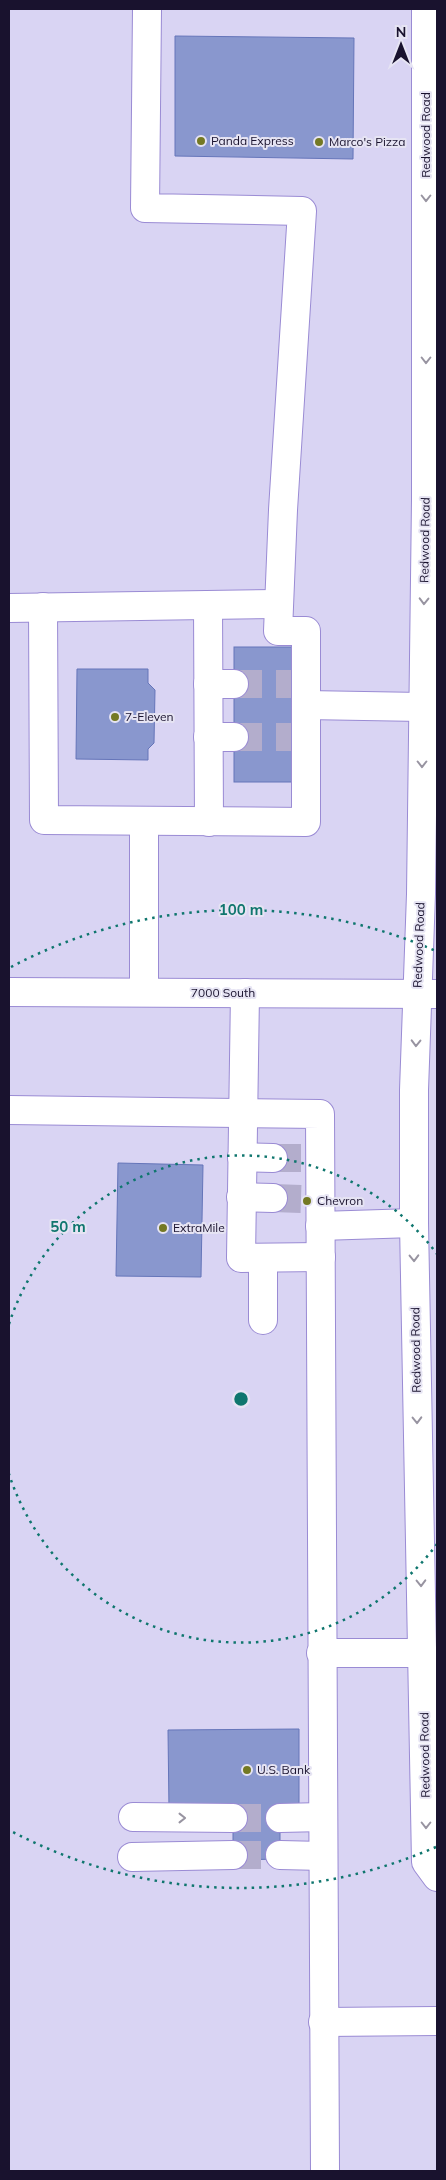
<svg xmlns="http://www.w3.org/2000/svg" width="446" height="2180" viewBox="0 0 446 2180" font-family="Mulish,sans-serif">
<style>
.building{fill:#8997ce;stroke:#6575b9}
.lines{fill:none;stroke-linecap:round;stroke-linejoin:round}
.minor-tunnel{stroke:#b3adcc;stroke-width:28;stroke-dasharray:28 14;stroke-linecap:butt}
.minor-casing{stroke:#9a8bd4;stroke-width:30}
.major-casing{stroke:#9a8bd4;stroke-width:30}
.minor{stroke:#fff;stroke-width:28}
.major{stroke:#fff;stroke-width:28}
.oneway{stroke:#9894a1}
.ring{fill:none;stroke:#0f766e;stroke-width:2.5;stroke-dasharray:2.5 5}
.poi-dot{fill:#747923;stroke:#e6e4f3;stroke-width:2}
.labels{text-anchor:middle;stroke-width:4;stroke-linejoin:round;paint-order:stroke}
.street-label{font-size:12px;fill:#19122e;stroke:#e6e4f3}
.poi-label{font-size:12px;fill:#19122e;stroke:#e6e4f3;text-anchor:start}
.centre{fill:#0f766e;stroke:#e6e4f3;stroke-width:2.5}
.ring-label{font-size:15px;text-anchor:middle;font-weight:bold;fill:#0f766e;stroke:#e6e4f3;stroke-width:4;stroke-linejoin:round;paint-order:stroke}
</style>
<rect width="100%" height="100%" fill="#d9d4f3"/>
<!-- building -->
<g class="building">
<path d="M175 36 354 38 353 159 175 156Z"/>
<rect x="234" y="647" width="60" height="135"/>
<path d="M77 669H148V683L155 690 154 743 148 749V760L76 759Z"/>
<path d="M118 1163 203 1165 201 1277 116 1276Z"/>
<path d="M299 1729V1811H280V1859L233 1860V1818L169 1811 168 1730Z"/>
</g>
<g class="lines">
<!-- minor-tunnel -->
<g class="minor-tunnel">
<path d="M234 684H294"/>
<path d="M234 737H294"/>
<path d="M273 1158H305"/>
<path d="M273 1198 304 1199"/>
<path d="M233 1818H280"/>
<path d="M233 1855H280"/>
</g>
<defs>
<g id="minor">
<path d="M208 605 209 822"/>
<path d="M43 607 44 820 306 822V631H278L283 510 302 211 145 208 147 9"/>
<path d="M9 608 278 604"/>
<path d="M208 684H234"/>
<path d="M306 705 422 707"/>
<path d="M208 737H234"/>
<path d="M144 822V992"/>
<path d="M245 993 241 1258 321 1257"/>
<path d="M9 1110 320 1114 325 2171"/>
<path d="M242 1157 273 1158"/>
<path d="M241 1197 273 1198"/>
<path d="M320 1226 414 1223"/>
<path d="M263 1258V1320"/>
<path d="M321 1653H423"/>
<path d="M133 1817 233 1818"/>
<path d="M280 1818 323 1817"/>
<path d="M280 1855 323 1856"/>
<path d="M132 1857 233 1855"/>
<path d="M323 2022 437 2021"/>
</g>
<g id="major">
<path d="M426 9V500L421 894 414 1090V1223L426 1862 437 1877"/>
<path d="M9 992 437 994"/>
</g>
</defs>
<!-- minor casing -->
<use href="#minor" class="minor-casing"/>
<!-- major casing -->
<use href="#major" class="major-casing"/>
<!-- minor -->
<use href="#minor" class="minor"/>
<!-- major -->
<use href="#major" class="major"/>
</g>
<!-- one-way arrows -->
<defs><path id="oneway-chevron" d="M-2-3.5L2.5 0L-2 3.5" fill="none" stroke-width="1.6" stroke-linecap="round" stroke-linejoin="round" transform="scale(1.25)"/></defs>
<g class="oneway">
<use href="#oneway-chevron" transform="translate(426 198) rotate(90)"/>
<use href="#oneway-chevron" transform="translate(426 360) rotate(90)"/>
<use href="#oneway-chevron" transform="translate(424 601) rotate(91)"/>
<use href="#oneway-chevron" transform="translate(422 764) rotate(90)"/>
<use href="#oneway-chevron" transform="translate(416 1043) rotate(91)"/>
<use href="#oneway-chevron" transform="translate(414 1258) rotate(89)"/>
<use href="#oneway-chevron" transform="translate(417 1420) rotate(89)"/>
<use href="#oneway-chevron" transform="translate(421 1583) rotate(89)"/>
<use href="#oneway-chevron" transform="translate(182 1818)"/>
<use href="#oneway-chevron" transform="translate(426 1825) rotate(90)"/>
</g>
<!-- distance rings -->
<g class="ring">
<path d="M437 1544A244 244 0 0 1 9 1474M9 1324A244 244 0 0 1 437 1254"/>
<path d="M436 1847A489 489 0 0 1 11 1831M11 967A489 489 0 0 1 436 951"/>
</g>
<!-- markers -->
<g class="poi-dot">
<circle cx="201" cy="141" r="5"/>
<circle cx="319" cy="142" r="5"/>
<circle cx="115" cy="717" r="5"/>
<circle cx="307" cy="1201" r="5"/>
<circle cx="163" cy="1228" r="5"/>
<circle cx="247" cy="1770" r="5"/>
</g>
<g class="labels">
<!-- street labels -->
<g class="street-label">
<text transform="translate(426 135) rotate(-90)" y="4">Redwood Road</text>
<text transform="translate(425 540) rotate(-89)" y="4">Redwood Road</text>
<text transform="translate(419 945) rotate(-88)" y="4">Redwood Road</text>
<text x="223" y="997">7000 South</text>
<text transform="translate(416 1350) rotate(-91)" y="4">Redwood Road</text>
<text transform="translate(425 1755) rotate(-91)" y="4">Redwood Road</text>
</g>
<!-- poi labels -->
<g class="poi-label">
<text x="211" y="145">Panda Express</text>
<text x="329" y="146">Marco's Pizza</text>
<text x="125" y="721">7-Eleven</text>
<text x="317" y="1205">Chevron</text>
<text x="173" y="1232">ExtraMile</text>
<text x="257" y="1774">U.S. Bank</text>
</g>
</g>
<circle cx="241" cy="1399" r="8" class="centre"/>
<g class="ring-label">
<text x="241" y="915">100 m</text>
<text x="68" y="1232">50 m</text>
</g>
<!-- border -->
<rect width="446" height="2180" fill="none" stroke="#19122e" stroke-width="20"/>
<!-- north arrow -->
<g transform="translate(401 45)" stroke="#e6e4f3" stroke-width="4" paint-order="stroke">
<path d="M0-4L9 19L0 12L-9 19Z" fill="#19122e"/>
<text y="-8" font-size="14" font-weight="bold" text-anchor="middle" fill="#19122e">N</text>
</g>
</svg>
